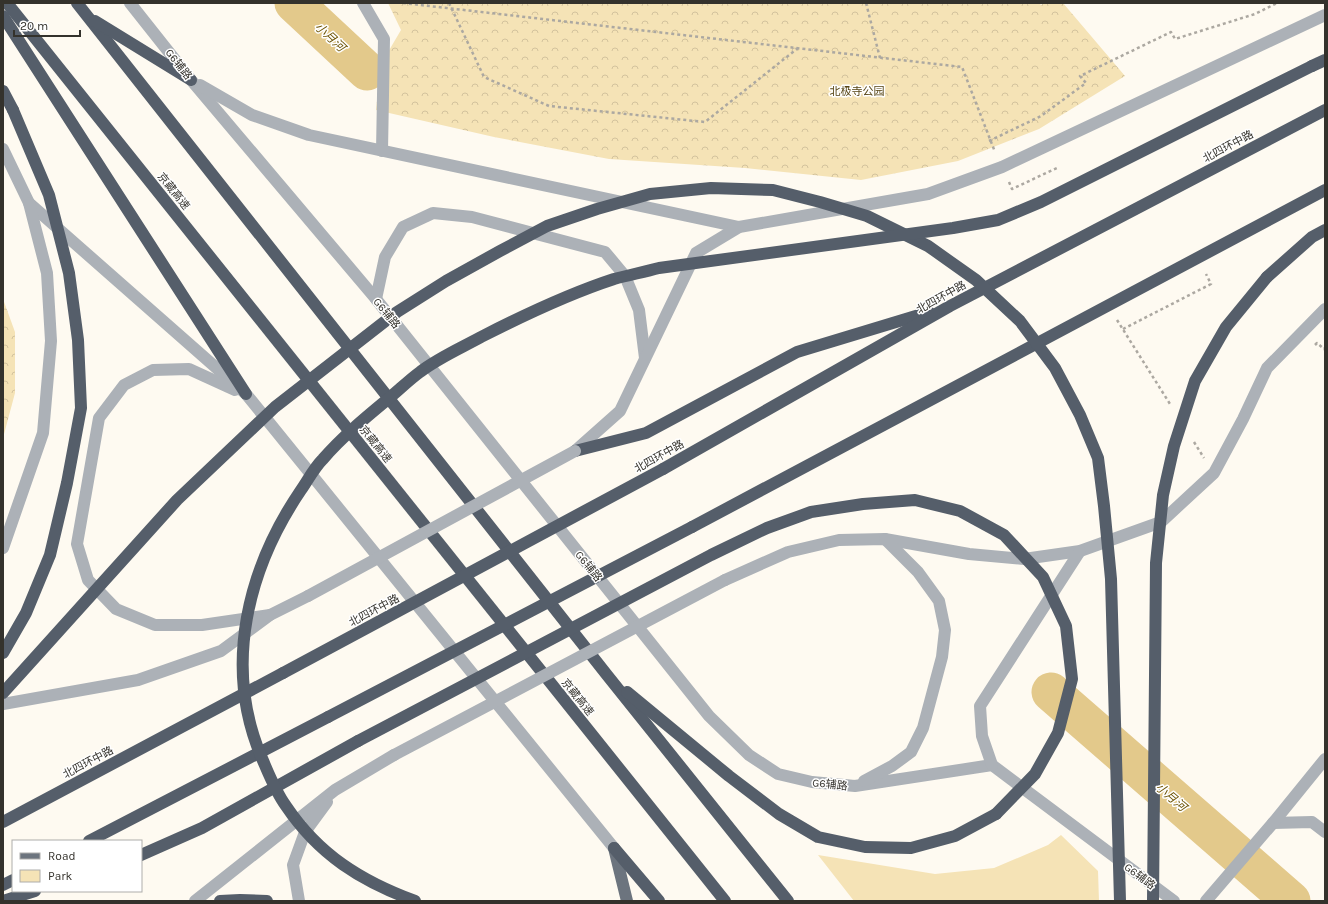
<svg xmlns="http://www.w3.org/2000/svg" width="1328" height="904" viewBox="0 0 1328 904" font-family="Karla,'Noto Sans SC',sans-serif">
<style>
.green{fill:#f5e3b6}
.forest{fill:url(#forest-crowns)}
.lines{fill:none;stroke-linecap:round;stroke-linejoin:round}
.river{stroke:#e3c98b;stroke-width:39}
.path{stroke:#aca8a1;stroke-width:2.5;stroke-dasharray:3 3;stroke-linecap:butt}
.minor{stroke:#acb1b7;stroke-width:12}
.major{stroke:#6c747e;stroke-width:12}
.highway{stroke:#555e6a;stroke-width:12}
.minor-bridge{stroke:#acb1b7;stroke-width:12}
.highway-bridge{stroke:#555e6a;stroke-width:12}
.labels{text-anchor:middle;stroke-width:3;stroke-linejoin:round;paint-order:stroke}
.street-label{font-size:11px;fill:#34322c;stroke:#fff}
.park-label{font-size:11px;fill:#574515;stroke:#fff}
.water-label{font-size:12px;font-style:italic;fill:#6d5405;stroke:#fff}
</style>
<defs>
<pattern id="forest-crowns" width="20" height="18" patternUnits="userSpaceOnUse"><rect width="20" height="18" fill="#f5e3b6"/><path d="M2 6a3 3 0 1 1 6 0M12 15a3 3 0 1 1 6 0" fill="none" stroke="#d3c39d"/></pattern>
</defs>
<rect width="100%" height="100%" fill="#fefaf1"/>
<!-- green -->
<path class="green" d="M1061 835 1098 871 1099 901H854L818 855 935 874 994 868 1048 845Z"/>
<!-- forest -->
<g class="forest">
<path d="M388 3H1039L1041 5 1044 3H1063L1125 76 1039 129 958 161 861 180 745 168 609 159 494 137 376 110 381 64 401 30Z"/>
<path d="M3 299 15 332V393L3 438Z"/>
</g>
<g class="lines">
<!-- river -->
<g class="river">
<path d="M294 3 367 71"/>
<path d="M1051 692 1291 901"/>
</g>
<!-- path -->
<g class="path">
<path d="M403 3 962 67 995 152"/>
<path d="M449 3 484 77 549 106 705 122 798 48"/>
<path d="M866 3 880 58"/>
<path d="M989 141 1041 116 1086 83 1080 76 1171 32 1175 39 1255 14 1277 3"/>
<path d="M1009 182 1012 189 1059 167"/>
<path d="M1117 320 1170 404"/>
<path d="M1123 329 1211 284 1206 274"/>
<path d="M1315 345 1317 343 1324 349 1325 348"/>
<path d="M1194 442 1204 458"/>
</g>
<!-- minor -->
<g class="minor">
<path d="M130 3 191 80 376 299 709 716 749 755 778 774 812 782 855 786 992 765 1174 901"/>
<path d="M363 3 384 39 382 151"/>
<path d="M200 85 252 115 309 135 739 227"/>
<path d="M3 149 29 203 246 394 614 848"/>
<path d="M376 299 385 257 403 227 433 213 472 217 605 252 625 276 639 310 645 358"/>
<path d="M235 390 189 369 153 370 124 385 99 418 77 544 88 580 116 609 155 625H202L270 615"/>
<path d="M575 451 620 411 696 253 739 227 928 194 1002 167 1325 15"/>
<path d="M3 548 43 433 51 341 47 273 29 203"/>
<path d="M725 580 788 552 839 540 885 539 969 554 1024 559 1080 551 1161 522 1214 473 1243 419 1267 368 1325 309"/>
<path d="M3 704 138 680 221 651 270 615 308 596"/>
<path d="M992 765 982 736 980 706 1080 551"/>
<path d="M864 781 892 766 911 752 923 728 942 657 945 630 939 601 918 572 885 539"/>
<path d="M1273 823 1312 822 1325 832"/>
<path d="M195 901 335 790 394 755"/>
<path d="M299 901 293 865 305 832 327 802"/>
<path d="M1206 901 1273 823 1325 759"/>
</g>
<!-- major -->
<path class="major" d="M614 848 627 901"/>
<!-- highway -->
<g class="highway">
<path d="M7 3 725 901"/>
<path d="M77 3 607 675 788 901"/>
<path d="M3 16 246 394"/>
<path d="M95 21 191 80"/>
<path d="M1312 66 1325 60"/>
<path d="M3 91 13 110"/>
<path d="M1267 277 1312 237 1325 230"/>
<path d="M575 451 646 433 797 352 929 312"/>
<path d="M663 469 950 306 1325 110"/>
<path d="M692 527 1325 190"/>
<path d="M627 692 729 776 779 814 818 837 865 847 911 848 955 836 996 814"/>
<path d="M3 822 283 673"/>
<path d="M89 841 328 717"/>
<path d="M614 848 659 901"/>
<path d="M141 855 202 828 358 741"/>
<path d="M3 885 13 880"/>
<path d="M3 901 35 891"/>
<path d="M220 901 240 900 267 901"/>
</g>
<!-- minor-bridge -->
<g class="minor-bridge">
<path d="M308 596 575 451"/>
<path d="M394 755 725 580"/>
</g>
<!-- highway-bridge -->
<g class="highway-bridge">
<path d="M3 653 26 613 50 555 67 483 81 408 78 340 69 273 49 195 13 110"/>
<path d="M283 673 663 469"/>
<path d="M3 693 177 500 275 407 397 312 446 281 500 251 547 226 597 209 650 194 711 188 773 190 820 202 867 216 928 246 976 280 1020 321 1055 368 1080 415 1098 458 1104 506 1111 579 1120 901"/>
<path d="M328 717 692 527"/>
<path d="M358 741 711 555 767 528 811 512 863 504 915 500 960 511 1004 535 1043 577 1066 626 1072 679 1058 733 1035 774 996 814"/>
<path d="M415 901C361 881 319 855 286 806 275 791 268 772 261 756 223 665 248 568 301 490 308 480 314 468 323 459 342 437 365 418 388 399 399 390 409 380 420 372 438 358 461 348 481 337 524 315 568 294 614 279 629 275 644 272 659 268L953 228 998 220 1041 202 1312 66"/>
<path d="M1153 901 1156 563 1163 495 1174 446 1195 381 1226 327 1267 277"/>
</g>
</g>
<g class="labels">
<!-- street labels -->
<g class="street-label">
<text transform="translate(179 64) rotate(52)" y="4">G6辅路</text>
<text transform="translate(1228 146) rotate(-28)" y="4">北四环中路</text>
<text transform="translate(174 191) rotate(51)" y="4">京藏高速</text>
<text transform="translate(941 297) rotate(-29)" y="4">北四环中路</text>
<text transform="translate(387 313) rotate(51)" y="4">G6辅路</text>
<text transform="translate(376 444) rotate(51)" y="4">京藏高速</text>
<text transform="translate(659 456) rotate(-29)" y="4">北四环中路</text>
<text transform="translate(589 566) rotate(51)" y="4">G6辅路</text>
<text transform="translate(374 610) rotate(-28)" y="4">北四环中路</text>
<text transform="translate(578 697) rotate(51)" y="4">京藏高速</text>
<text transform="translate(88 762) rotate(-28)" y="4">北四环中路</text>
<text transform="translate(830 784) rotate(6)" y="4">G6辅路</text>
<text transform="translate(1140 876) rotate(37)" y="4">G6辅路</text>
</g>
<!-- park labels -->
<g class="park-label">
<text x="857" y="95">北极寺公园</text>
</g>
<!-- water labels -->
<g class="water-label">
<text transform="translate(330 37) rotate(43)" y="4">小月河</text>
<text transform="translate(1171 797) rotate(41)" y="4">小月河</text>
</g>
</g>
<!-- border -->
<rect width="1328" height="904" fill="none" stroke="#34322c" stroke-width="8"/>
<!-- legend -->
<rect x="12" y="840" width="130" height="52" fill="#ffffff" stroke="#aeadab"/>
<rect x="20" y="853" width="20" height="6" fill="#6c747e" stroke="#aeadab"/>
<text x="48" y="860" font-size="12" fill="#34322c">Road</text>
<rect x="20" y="870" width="20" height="12" fill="#f5e3b6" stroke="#aeadab"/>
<text x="48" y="880" font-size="12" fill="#34322c">Park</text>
<!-- scale -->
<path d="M14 30v6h66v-6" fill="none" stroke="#34322c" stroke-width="2"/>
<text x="20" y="30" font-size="12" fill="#34322c" stroke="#ffffff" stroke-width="3" paint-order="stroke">20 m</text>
</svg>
